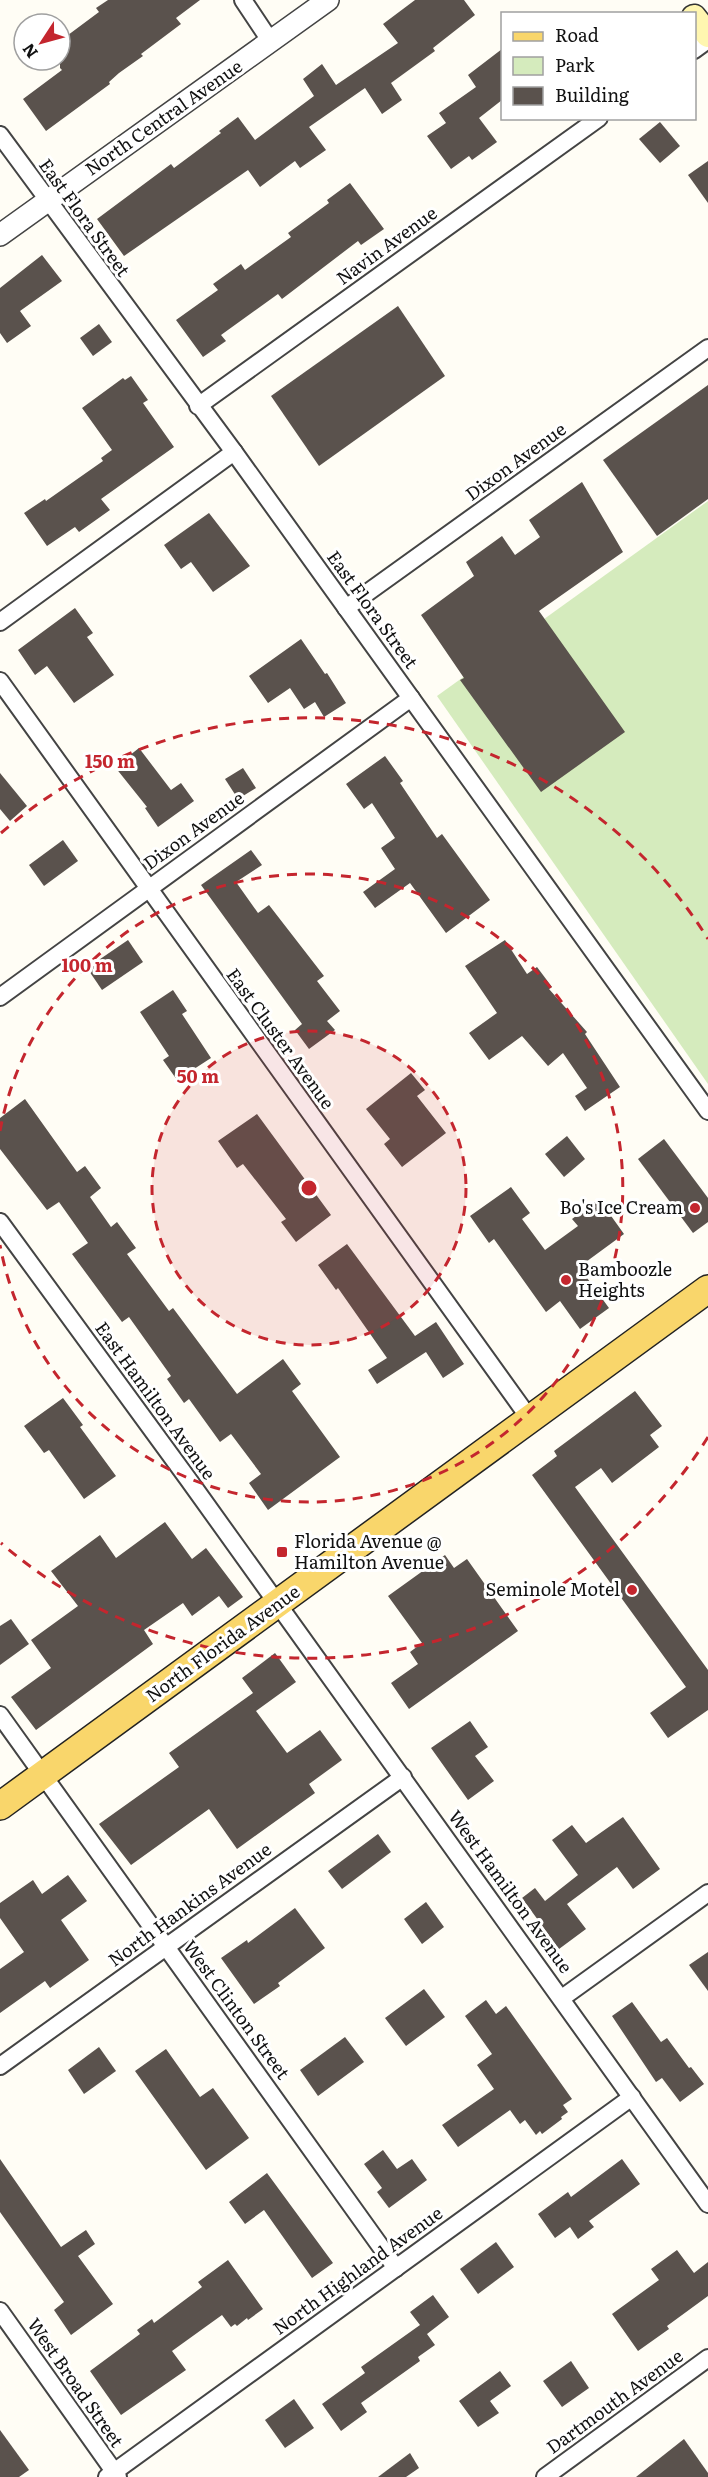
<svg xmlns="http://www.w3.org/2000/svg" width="708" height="2477" viewBox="0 0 708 2477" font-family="Literata,serif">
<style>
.green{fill:#d5ebbd}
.building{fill:#5a524d}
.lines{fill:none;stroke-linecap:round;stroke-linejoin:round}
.minor-casing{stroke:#444;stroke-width:20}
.tertiary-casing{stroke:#444;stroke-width:24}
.secondary-casing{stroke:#333;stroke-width:27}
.primary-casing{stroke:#222;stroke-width:30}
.minor{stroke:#fff;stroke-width:16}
.tertiary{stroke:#fff;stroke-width:21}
.secondary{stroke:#fff6b0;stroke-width:24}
.primary{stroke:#f9d66b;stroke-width:27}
.ring{fill:none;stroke:#c4262e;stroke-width:3;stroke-dasharray:10 8}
.poi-dot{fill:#c4262e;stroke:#fff;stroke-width:2}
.labels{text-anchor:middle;stroke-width:6;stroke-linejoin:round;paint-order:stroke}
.street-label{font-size:18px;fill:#111;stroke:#fff}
.poi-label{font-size:18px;fill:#111;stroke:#fff;text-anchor:end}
.centre{fill:#c4262e;stroke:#fff;stroke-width:3}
.ring-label{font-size:18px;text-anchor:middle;font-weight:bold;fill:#c4262e;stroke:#fff;stroke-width:6;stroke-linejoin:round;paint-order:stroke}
</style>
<rect width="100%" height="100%" fill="#fffdf5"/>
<!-- green -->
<path class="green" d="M708 501V1084L437 696Z"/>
<!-- building -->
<g class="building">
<path d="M108 0H200L176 18 181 24 141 54 143 56 119 73 109 82 110 84 46 131 23 99 62 70 60 68V41L99 12 96 8Z"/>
<path d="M415 0H464L475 15 433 48 435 51 391 83 402 100 382 114 365 88 309 127 326 150 300 168 295 161 260 187 248 170 124 256 97 219 171 164 174 168 221 133 219 131 238 117 255 140 314 96 303 79 322 64 336 85 398 43 383 24Z"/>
<path d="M502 49V100L479 118 497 142 472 160 469 156 451 169 427 136 446 123 439 113 476 87 468 75Z"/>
<path d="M660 122 680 146 660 163 639 139Z"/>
<path d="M708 161V203L688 175Z"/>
<path d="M350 183 384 229 361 245 358 241 282 299 278 294 221 335 226 341 203 357 176 320 218 290 213 284 241 264 245 270 291 237 288 233 329 203 327 200Z"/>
<path d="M42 255 62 281 20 311 31 326 7 343 0 333V288Z"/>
<path d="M398 306 445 376 319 466 271 396Z"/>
<path d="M99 324 112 342 93 356 80 338Z"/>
<path d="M131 376 148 400 143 403 174 447 101 499 110 510 79 532 75 527 47 546 24 513 45 499 46 501 103 461 101 458 112 450 82 408 123 378 125 380Z"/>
<path d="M708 385V499L657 536 603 460Z"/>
<path d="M582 482 623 552 539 611 625 732 541 792 460 680 464 678 421 615 474 576 466 562 502 536 515 555 540 537 529 520Z"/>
<path d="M209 513 250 566 213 592 191 562 181 569 164 545Z"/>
<path d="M75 608 93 633 87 637 114 675 74 703 47 666 35 675 18 650Z"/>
<path d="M301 639 325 674 327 673 346 703 324 717 315 702 304 709 290 688 268 703 249 676Z"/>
<path d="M139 748 171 790 181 783 194 801 158 827 145 808 147 807 115 767Z"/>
<path d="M385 756 403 781 400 783 437 838 442 834 490 900 446 933 410 883 375 908 363 892 395 869 381 848 395 838 372 803 364 809 346 784Z"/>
<path d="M243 768 256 788 238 799 225 779Z"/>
<path d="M0 773 27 806 10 821 0 809Z"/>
<path d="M63 840 78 861 44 886 29 865Z"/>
<path d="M251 850 262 865 236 882 258 913 269 905 324 976 317 981 340 1011 327 1021 335 1030 309 1049 295 1030 302 1024 201 885Z"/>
<path d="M128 940 143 962 102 990 87 968Z"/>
<path d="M505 940 527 974 537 967 552 987 549 989 587 1032 585 1034 620 1087 585 1111 575 1096 587 1088 563 1053 548 1066 522 1036 489 1060 469 1033 497 1013 465 966Z"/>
<path d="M173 990 187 1011 182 1014 211 1058 177 1080 163 1060 169 1056 140 1012Z"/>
<path d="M411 1073 425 1090 417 1096 446 1133 402 1167 384 1144 390 1139 366 1109Z"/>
<path d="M25 1099 77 1172 85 1166 101 1188 90 1197 111 1227 117 1222 136 1248 127 1254 169 1311 173 1308 237 1394 283 1359 301 1384 292 1391 340 1457 268 1510 249 1483 261 1474 231 1434 220 1442 189 1399 184 1403 167 1379 171 1376 129 1317 122 1322 72 1254 88 1243 59 1202 47 1210 0 1149V1118Z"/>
<path d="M257 1114 331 1215 296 1242 281 1222 286 1219 243 1164 237 1168 218 1141Z"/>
<path d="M567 1136 585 1159 564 1177 545 1154Z"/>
<path d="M664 1139 708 1198V1222L693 1233 638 1159Z"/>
<path d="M511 1187 530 1213 522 1219 545 1250 578 1226 572 1219 599 1199 624 1234 579 1267 609 1308 580 1329 560 1301 546 1312 494 1239 489 1243 470 1216Z"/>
<path d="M347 1244 415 1336 436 1322 464 1364 443 1378 426 1352 377 1384 368 1370 387 1358 338 1288 336 1290 318 1265Z"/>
<path d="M635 1391 662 1426 650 1435 659 1447 612 1483 601 1468 575 1487 708 1670V1710L668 1738 650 1713 686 1687 532 1475 557 1456 554 1451Z"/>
<path d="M63 1398 83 1425 80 1427 116 1476 84 1499 49 1450 44 1453 24 1426Z"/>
<path d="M165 1522 192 1559 206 1548 243 1597 228 1608 219 1596 192 1616 183 1603 144 1630 153 1644 36 1730 11 1697 51 1668 31 1640 78 1606 51 1571 100 1535 116 1558Z"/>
<path d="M445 1555 454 1568 467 1559 518 1631 409 1709 391 1683 418 1664 410 1652 422 1643 388 1596Z"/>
<path d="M11 1619 29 1644 0 1665V1626Z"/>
<path d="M275 1653 296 1682 256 1711 287 1753 320 1730 342 1760 309 1784 315 1793 237 1849 209 1809 131 1865 99 1824 179 1767 169 1753 253 1693 242 1678Z"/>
<path d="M470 1721 488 1747 475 1756 494 1781 468 1800 431 1748Z"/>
<path d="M623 1817 660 1869 633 1889 617 1867 567 1904 586 1929 559 1949 522 1898 535 1888 545 1901 578 1875 552 1840 572 1825 586 1843Z"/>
<path d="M378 1834 391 1852 342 1889 328 1871Z"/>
<path d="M68 1875 87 1901 61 1920 89 1960 50 1988 45 1981 0 2013V1969L24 1952 0 1918V1903L33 1880 42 1894Z"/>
<path d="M426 1902 444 1927 422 1944 404 1919Z"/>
<path d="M295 1908 325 1948 278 1983 280 1986 254 2004 221 1958 247 1940 248 1943Z"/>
<path d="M708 1952V1991L689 1965Z"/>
<path d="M424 1989 445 2017 406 2046 385 2018Z"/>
<path d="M486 2000 496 2014 506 2006 572 2099 563 2105 568 2112 561 2117 562 2119 542 2134 540 2131 536 2135 525 2120 520 2124 510 2110 458 2147 442 2125 494 2089 477 2065 492 2054 465 2016Z"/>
<path d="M632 2002 661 2042 667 2038 689 2068 691 2067 704 2084 680 2102 662 2078 656 2082 612 2016Z"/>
<path d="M345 2037 364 2062 318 2096 300 2070Z"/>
<path d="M99 2047 116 2071 84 2094 68 2070Z"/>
<path d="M166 2049 200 2097 213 2088 249 2138 206 2170 135 2071Z"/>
<path d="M383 2150 397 2169 412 2159 427 2180 389 2208 377 2192 382 2188 364 2164Z"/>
<path d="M0 2159 61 2247 86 2230 95 2244 78 2256 113 2304 71 2335 54 2310 64 2302 0 2212Z"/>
<path d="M622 2159 640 2184 589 2221 594 2227 578 2239 570 2227 555 2238 538 2214 568 2192 571 2197Z"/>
<path d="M267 2173 333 2263 312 2278 264 2210 245 2224 229 2202Z"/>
<path d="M496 2242 514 2267 478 2294 460 2269Z"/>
<path d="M677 2250 694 2273 708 2262V2296L667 2326 669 2329 638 2351 612 2314 659 2280 651 2269Z"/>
<path d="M228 2260 263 2309 248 2320 247 2318 237 2326 235 2324 231 2327 222 2315 172 2351 186 2370 121 2415 90 2371 140 2334 137 2330 152 2319 154 2323 202 2287 198 2282Z"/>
<path d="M433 2295 449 2317 427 2334 435 2345 418 2357 420 2361 361 2403 367 2412 341 2431 322 2404 365 2373 361 2367 420 2325 410 2312Z"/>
<path d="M571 2361 589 2388 562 2407 543 2381Z"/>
<path d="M500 2371 511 2386 490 2401 499 2413 478 2427 459 2401Z"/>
<path d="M294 2399 314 2428 285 2448 265 2420Z"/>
<path d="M0 2430 29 2470 19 2477H0Z"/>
<path d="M684 2439 708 2473V2477H636Z"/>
<path d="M410 2453 419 2468 406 2477H378Z"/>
</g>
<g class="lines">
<defs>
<g id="minor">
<path d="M243 0 271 42"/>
<path d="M694 50 708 40"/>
<path d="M0 135 234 452 708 1111"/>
<path d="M198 406 599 118"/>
<path d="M346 608 708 348"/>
<path d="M0 622 234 452"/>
<path d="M0 681 530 1419"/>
<path d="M0 997 411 698"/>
<path d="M0 1222 188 1479 708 2204"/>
<path d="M0 1715 396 2268"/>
<path d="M562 1998 708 1893"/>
<path d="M0 2066 403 1777"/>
<path d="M0 2311 118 2477"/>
<path d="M107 2477 632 2097"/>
<path d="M545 2477 708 2358"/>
</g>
<path id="tertiary" d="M0 235 328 0"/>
<path id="secondary" d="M694 17 708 35"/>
<path id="primary" d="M0 1806 708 1289"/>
</defs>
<!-- minor casing -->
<use href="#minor" class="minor-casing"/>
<!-- tertiary casing -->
<use href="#tertiary" class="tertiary-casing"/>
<!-- secondary casing -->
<use href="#secondary" class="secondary-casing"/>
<!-- primary casing -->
<use href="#primary" class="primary-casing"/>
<!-- minor -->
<use href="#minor" class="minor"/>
<!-- tertiary -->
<use href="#tertiary" class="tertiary"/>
<!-- secondary -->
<use href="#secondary" class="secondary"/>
<!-- primary -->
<use href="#primary" class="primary"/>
</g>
<!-- distance rings -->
<circle cx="309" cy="1188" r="157" fill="#c4262e" fill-opacity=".12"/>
<g class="ring">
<circle cx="309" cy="1188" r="157"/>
<path d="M0 1131A314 314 0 1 1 0 1245"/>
<path d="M708 1437A470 470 0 0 1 1 1543M1 833A470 470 0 0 1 708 939"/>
</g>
<!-- markers -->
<g class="poi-dot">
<circle cx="695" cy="1208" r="6"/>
<circle cx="566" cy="1280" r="6"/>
<rect x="276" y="1546" width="12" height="12" rx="3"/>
<circle cx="632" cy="1590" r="6"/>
</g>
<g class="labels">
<!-- street labels -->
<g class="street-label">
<text transform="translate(164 118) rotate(-35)" y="6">North Central Avenue</text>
<text transform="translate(84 218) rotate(54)" y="6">East Flora Street</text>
<text transform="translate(387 246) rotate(-36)" y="6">Navin Avenue</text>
<text transform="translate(516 462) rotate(-36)" y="6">Dixon Avenue</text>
<text transform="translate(372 610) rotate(54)" y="6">East Flora Street</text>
<text transform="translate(194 831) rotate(-36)" y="6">Dixon Avenue</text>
<text transform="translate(280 1039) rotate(54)" y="6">East Cluster Avenue</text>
<text transform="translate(155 1401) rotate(54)" y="6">East Hamilton Avenue</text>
<text transform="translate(223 1644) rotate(-36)" y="6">North Florida Avenue</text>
<text transform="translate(510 1892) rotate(54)" y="6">West Hamilton Avenue</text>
<text transform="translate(190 1905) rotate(-36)" y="6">North Hankins Avenue</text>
<text transform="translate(236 2010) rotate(54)" y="6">West Clinton Street</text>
<text transform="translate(358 2271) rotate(-36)" y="6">North Highland Avenue</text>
<text transform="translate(75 2383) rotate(55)" y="6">West Broad Street</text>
<text transform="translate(615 2402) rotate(-36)" y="6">Dartmouth Avenue</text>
</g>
<!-- poi labels -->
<g class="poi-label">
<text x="683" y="1214">Bo's Ice Cream</text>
<text x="578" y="1276" text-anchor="start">Bamboozle<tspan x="578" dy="21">Heights</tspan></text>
<text x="294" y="1548" text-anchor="start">Florida Avenue @<tspan x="294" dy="21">Hamilton Avenue</tspan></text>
<text x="620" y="1596">Seminole Motel</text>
</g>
</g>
<circle cx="309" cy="1188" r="9" class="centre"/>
<g class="ring-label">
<text x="110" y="768">150 m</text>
<text x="87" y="972">100 m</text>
<text x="198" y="1083">50 m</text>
</g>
<!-- legend -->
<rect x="501" y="12" width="195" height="108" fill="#ffffff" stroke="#a0a0a0" stroke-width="1.5"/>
<rect x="513" y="32" width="30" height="9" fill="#f9d66b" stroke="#a0a0a0" stroke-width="1.5"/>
<text x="555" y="42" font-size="18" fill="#111111">Road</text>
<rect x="513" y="57" width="30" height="18" fill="#d5ebbd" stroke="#a0a0a0" stroke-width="1.5"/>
<text x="555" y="72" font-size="18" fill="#111111">Park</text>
<rect x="513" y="87" width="30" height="18" fill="#5a524d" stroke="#a0a0a0" stroke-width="1.5"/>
<text x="555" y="102" font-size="18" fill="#111111">Building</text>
<!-- north arrow -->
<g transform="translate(42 42) rotate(234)"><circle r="28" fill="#ffffff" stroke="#a0a0a0" stroke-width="1.5"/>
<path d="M0-4.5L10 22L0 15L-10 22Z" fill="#c4262e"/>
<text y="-9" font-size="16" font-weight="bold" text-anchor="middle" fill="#111111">N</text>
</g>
</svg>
